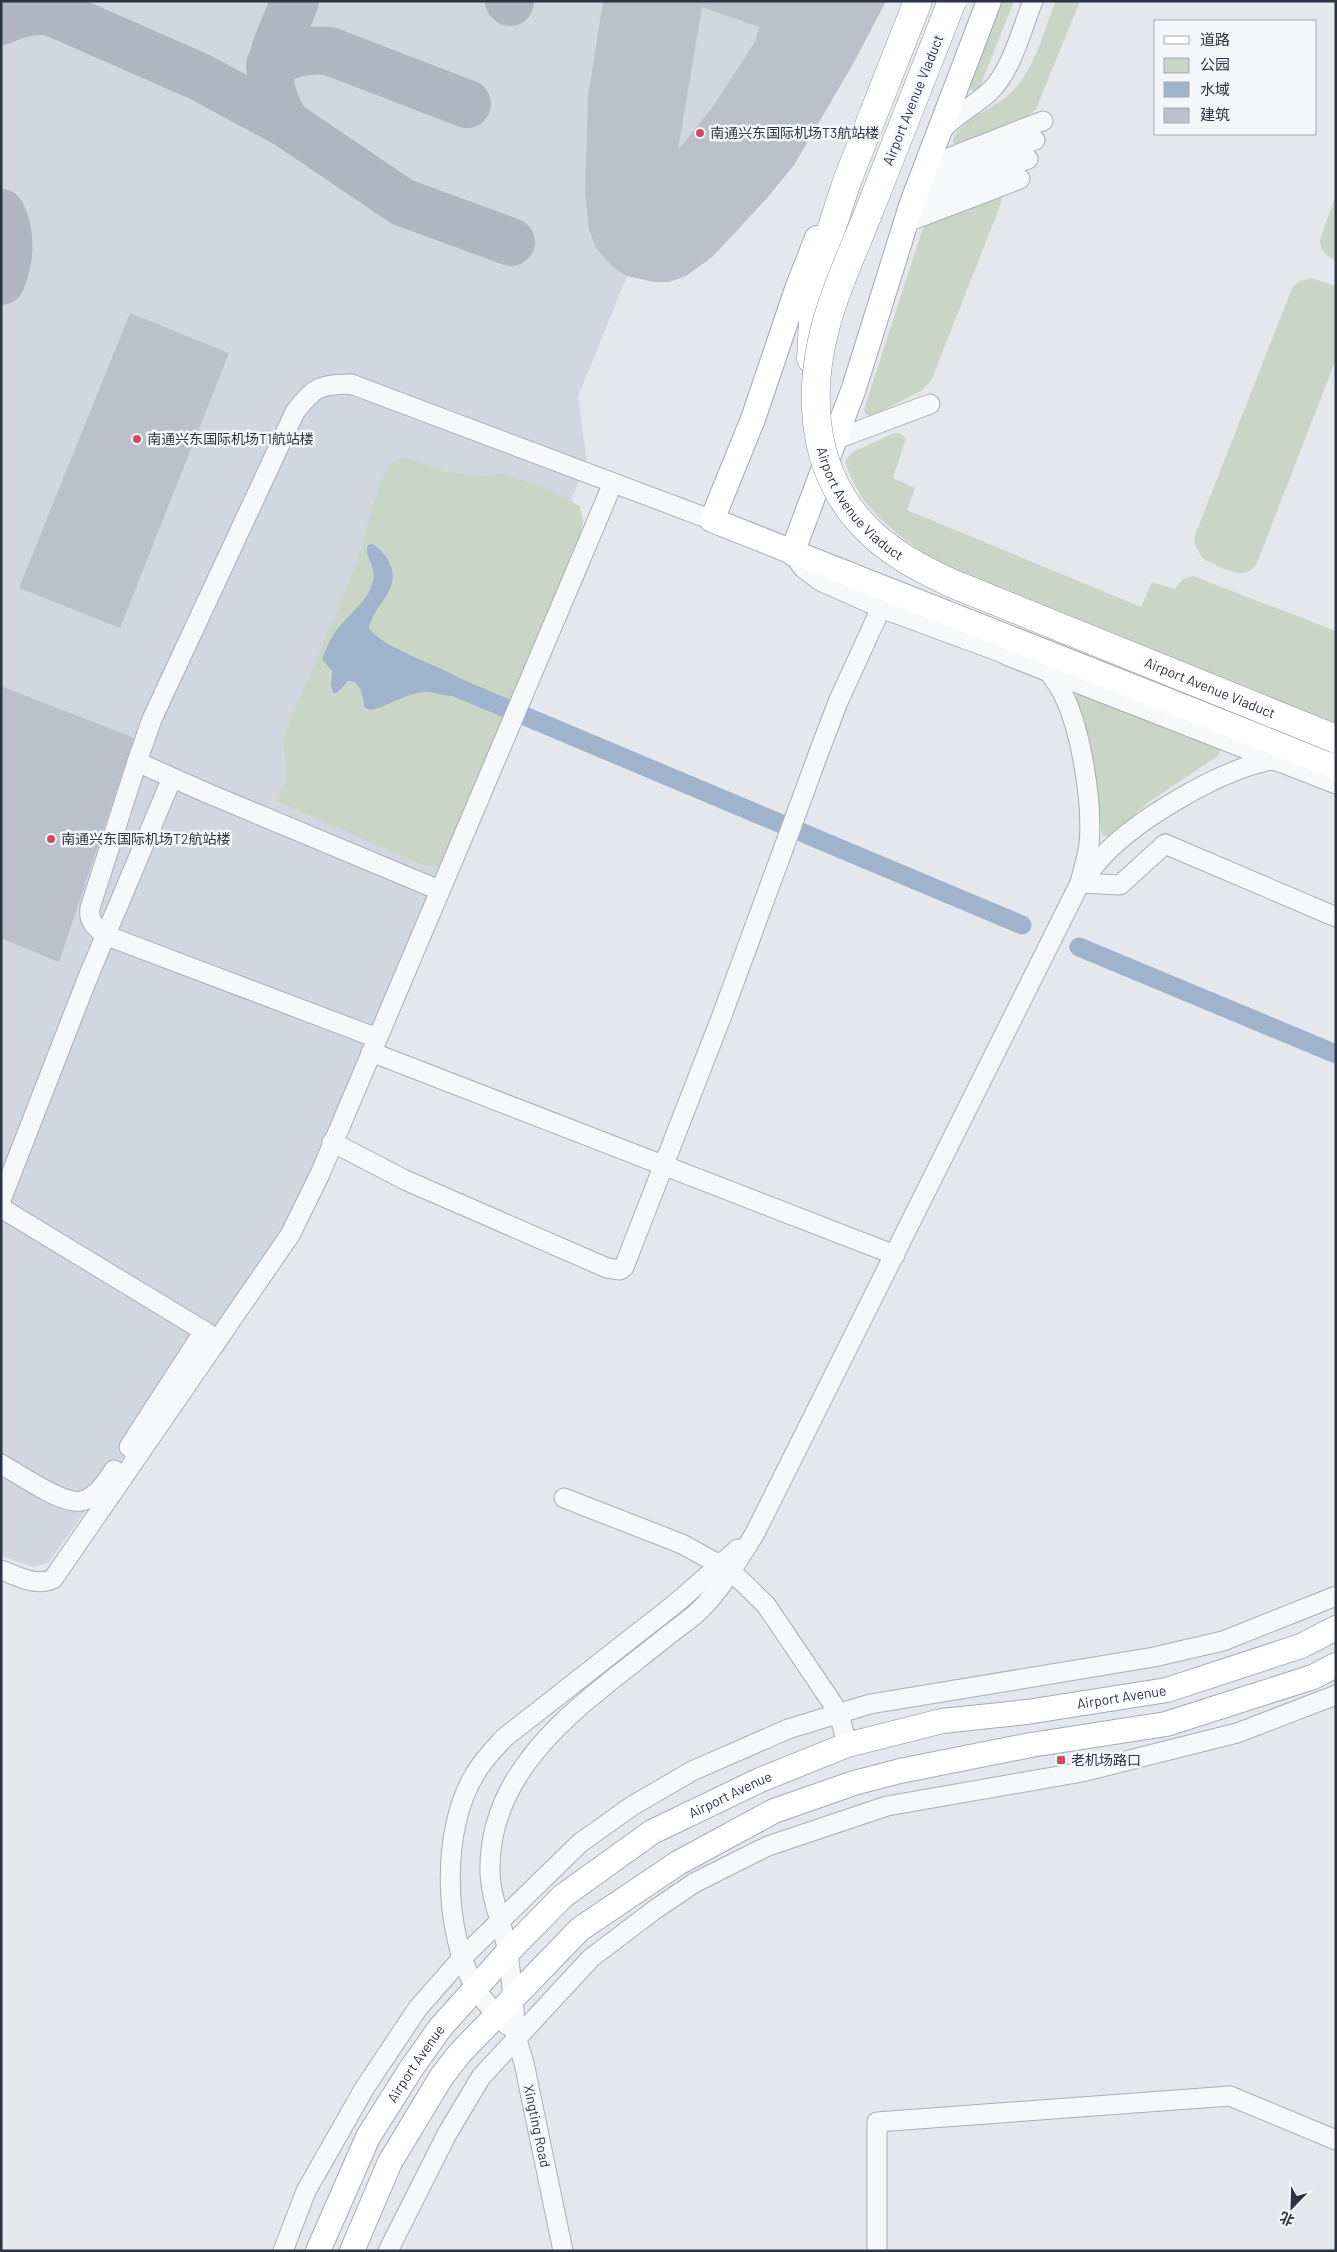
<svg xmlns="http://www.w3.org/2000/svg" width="1337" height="2252" viewBox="0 0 1337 2252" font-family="Barlow,'Noto Sans SC',sans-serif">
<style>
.built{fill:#d2d6de}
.green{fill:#c9d6c5}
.water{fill:#9fb4cc}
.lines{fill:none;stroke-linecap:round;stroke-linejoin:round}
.canal{stroke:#9fb4cc;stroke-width:19}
.taxiway{stroke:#b0b6c1;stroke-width:48}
.building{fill:#bbc0ca;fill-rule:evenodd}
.minor-casing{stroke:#a9aeb7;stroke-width:21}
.major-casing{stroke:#a3abb8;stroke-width:26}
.highway-casing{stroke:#8b94a3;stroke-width:29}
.minor{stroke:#f7f8fa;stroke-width:19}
.major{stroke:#fff;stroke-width:24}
.highway{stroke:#fff;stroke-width:28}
.highway-bridge-casing{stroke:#8b94a3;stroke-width:29;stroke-linecap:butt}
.highway-bridge{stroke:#fff;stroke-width:28}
.poi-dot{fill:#d1495b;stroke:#f4f6f9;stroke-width:2}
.labels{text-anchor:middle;stroke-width:5;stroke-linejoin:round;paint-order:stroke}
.street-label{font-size:14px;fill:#2b3445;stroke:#f4f6f9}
.poi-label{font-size:14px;fill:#2b3445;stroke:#f4f6f9;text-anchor:start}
</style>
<rect width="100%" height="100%" fill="#e4e7ec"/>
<!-- built -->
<path class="built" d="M1 1H886L854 62 794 165 739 229 712 257 686 276 668 282 627 276 578 397 587 462 572 498 589 567 356 1105 250 1309 222 1354 204 1344 49 1562 33 1567 1 1556Z"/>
<!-- green -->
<g class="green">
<path d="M998 1H1014L979 89 973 91 967 88Z"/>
<path d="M1056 1H1080L1036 109 1026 118 957 147 953 142C956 122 993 109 1007 96 1034 74 1043 32 1056 1Z"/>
<path d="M1336 194V260C1326 256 1320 251 1320 240Z"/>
<path d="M999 195 1002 201 931 381 921 391 874 415H867L864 411 865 406 922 231 926 223Z"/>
<path d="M1311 278 1336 286V359L1257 563C1254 567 1250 572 1244 573 1235 575 1210 563 1202 558L1194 543 1195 535 1293 286 1300 281Z"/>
<path d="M894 433H899L906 438 893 478 915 488 907 510 1141 607 1152 582 1175 589 1183 579 1193 576 1336 631V728L951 570C909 545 859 512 845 461L853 452Z"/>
<path d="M404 457 445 472 478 476 504 474 542 487 580 506 583 523 573 563 442 866 423 865 277 801 286 782 284 736 347 587 361 548 379 486 389 465Z"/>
<path d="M1078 693 1221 748 1219 755 1149 802 1109 837 1102 835 1091 759 1074 699Z"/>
</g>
<!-- water -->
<path class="water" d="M372 544C381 549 386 555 390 564 402 590 373 605 369 628 383 649 443 666 466 682L465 691C452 702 439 691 424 692 406 693 389 706 371 710L365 708 361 690 355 682 348 681 337 693H333L331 685 332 671 322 659C326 649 330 639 336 631 347 615 365 604 372 585 379 566 363 558 368 545Z"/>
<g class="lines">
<!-- canal -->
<g class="canal">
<path d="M458 688 1022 925"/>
<path d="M1079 947 1336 1054"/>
</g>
<!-- taxiway -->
<g class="taxiway">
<path d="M295 1C277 47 254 79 287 124L402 202 511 242"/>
<path d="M509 1 510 2"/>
<path d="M1 21C18 13 34 9 52 12L200 77 287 124"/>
<path d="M270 65C289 53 306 49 329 51L467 104"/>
<path d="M1 213C12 234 10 260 1 281"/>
</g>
</g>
<!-- building -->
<g class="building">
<path d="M603 1H886L854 62 794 165 767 198 712 257 686 276 668 282H654L627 276 613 267 596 248 589 230 585 192 588 97ZM702 7 759 27 755 42 711 109 678 150Z"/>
<path d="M130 313 229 353 120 628 19 588Z"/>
<path d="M1 686 134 738 59 962 1 938Z"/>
</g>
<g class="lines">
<defs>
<g id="minor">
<path d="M941 131C955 115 974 106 989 92 1011 73 1022 28 1033 1"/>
<path d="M925 167 1043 121"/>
<path d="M919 184 1035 140"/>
<path d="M912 203 1028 159"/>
<path d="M905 223 1020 179"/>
<path d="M834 440 930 404"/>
<path d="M792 553 803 568 820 581 881 608 1019 659"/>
<path d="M1008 656 1336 784"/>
<path d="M1048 670C1052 677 1057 683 1061 690 1081 727 1093 803 1089 845 1087 857 1084 868 1081 879"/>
<path d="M137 762 90 908C88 921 95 927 105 935L377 1038"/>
<path d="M1080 883 1120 885 1165 844 1336 917"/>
<path d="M439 890 207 793 137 762 152 719 295 412C315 386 319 385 351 384L712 520"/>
<path d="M371 1052 895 1255"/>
<path d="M332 1142 405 1180 607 1268 620 1270 624 1267 721 1018 819 752 838 702 881 608"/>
<path d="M1 1200 88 977 172 778"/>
<path d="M1 1208 214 1337"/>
<path d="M129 1447 204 1331"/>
<path d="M1 1464C19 1474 62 1505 81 1501 96 1498 106 1482 114 1470"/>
<path d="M564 1498 682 1544 731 1571 766 1605 839 1713 847 1745"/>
<path d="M1 1570C18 1576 36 1587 53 1579L290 1235 320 1174 613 483"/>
<path d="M507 2025C496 2013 482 2001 475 1987 443 1931 441 1829 475 1774 483 1760 494 1749 504 1738L675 1604 738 1549"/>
<path id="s1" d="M513 2027 524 2063 563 2251"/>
<path d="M516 2037C514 2009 512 1981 508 1954 504 1927 491 1901 490 1873 487 1762 590 1699 666 1637 677 1628 691 1619 701 1609 722 1588 738 1560 754 1535L1080 883C1087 875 1093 867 1100 859 1134 821 1216 772 1267 761 1282 758 1297 761 1312 764"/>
<path d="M283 2251 306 2191 364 2089 418 2008 462 1958 580 1843 632 1806 692 1771 788 1729 870 1704 1154 1657 1223 1641 1336 1596"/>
<path d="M388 2251 447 2134 481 2077 591 1958 653 1911 694 1883 768 1846 887 1806 1082 1772 1237 1733 1336 1695"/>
<path d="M877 2251V2122L1230 2096 1336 2140"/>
</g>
<g id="major">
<path d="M817 238 797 289 753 419 712 520 1336 767"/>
<path d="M792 553 854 388 912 203 989 1"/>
<path id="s2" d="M318 2251 368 2137 411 2069 440 2028 508 1952 563 1896 652 1832 760 1780 847 1745 942 1721 1027 1712 1167 1690 1301 1646 1336 1628"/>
<path d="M352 2251 390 2162 442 2076 460 2053 580 1929 678 1863 774 1811 854 1783 900 1771 1031 1745 1166 1724 1313 1677 1336 1665"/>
</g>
<path id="highway" d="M811 359 814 303 819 267 847 181 918 1"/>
</defs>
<!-- minor casing -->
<use href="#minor" class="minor-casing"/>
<!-- major casing -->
<use href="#major" class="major-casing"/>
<!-- highway casing -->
<use href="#highway" class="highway-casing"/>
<!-- minor -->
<use href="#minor" class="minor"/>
<!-- major -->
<use href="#major" class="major"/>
<!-- highway -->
<use href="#highway" class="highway"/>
<defs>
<g id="highway-bridge">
<path id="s3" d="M952 1C924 71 897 140 870 209 857 242 842 274 831 308 807 382 807 465 863 525 887 551 919 568 951 583L1336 739"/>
</g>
</defs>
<!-- highway-bridge casing -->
<use href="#highway-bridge" class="highway-bridge-casing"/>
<!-- highway-bridge -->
<use href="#highway-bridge" class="highway-bridge"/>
</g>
<!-- markers -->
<g class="poi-dot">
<circle cx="700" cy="133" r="5"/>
<circle cx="137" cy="439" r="5"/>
<circle cx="51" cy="839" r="5"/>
<rect x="1056" y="1755" width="10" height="10" rx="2.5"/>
</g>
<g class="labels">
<!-- street labels -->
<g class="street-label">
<text transform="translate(913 100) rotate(-68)" y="5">Airport Avenue Viaduct</text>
<text dy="5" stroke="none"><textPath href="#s3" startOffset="541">Airport Avenue Viaduct</textPath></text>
<text dy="5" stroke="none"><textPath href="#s3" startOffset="946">Airport Avenue Viaduct</textPath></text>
<text dy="5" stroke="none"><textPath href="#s2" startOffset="1038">Airport Avenue</textPath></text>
<text dy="5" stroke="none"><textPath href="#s2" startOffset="632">Airport Avenue</textPath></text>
<text dy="5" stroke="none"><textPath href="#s2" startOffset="212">Airport Avenue</textPath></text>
<text dy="5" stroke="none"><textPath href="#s1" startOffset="102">Xingting Road</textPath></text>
</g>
<!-- poi labels -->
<g class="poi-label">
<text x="710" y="138">南通兴东国际机场T3航站楼</text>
<text x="147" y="444">南通兴东国际机场T1航站楼</text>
<text x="61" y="844">南通兴东国际机场T2航站楼</text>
<text x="1071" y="1765">老机场路口</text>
</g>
</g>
<!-- border -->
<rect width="1337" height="2252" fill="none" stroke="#2b3445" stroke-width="5"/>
<!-- legend -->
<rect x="1154" y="20" width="162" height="115" fill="#f4f6f9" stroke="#a4a8b1"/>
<rect x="1164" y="36" width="25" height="8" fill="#ffffff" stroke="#a4a8b1"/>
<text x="1200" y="45" font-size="15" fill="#2b3445">道路</text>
<rect x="1164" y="58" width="25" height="15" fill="#c9d6c5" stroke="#a4a8b1"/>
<text x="1200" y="70" font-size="15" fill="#2b3445">公园</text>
<rect x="1164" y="82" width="25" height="15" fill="#9fb4cc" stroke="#a4a8b1"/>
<text x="1200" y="95" font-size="15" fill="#2b3445">水域</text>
<rect x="1164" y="108" width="25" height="15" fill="#bbc0ca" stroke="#a4a8b1"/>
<text x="1200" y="120" font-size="15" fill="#2b3445">建筑</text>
<!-- north arrow -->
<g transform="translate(1292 2207) rotate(203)" stroke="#f4f6f9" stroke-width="4" paint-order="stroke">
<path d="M0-4L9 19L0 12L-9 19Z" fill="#2b3445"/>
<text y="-8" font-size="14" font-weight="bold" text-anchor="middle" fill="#2b3445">北</text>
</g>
</svg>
